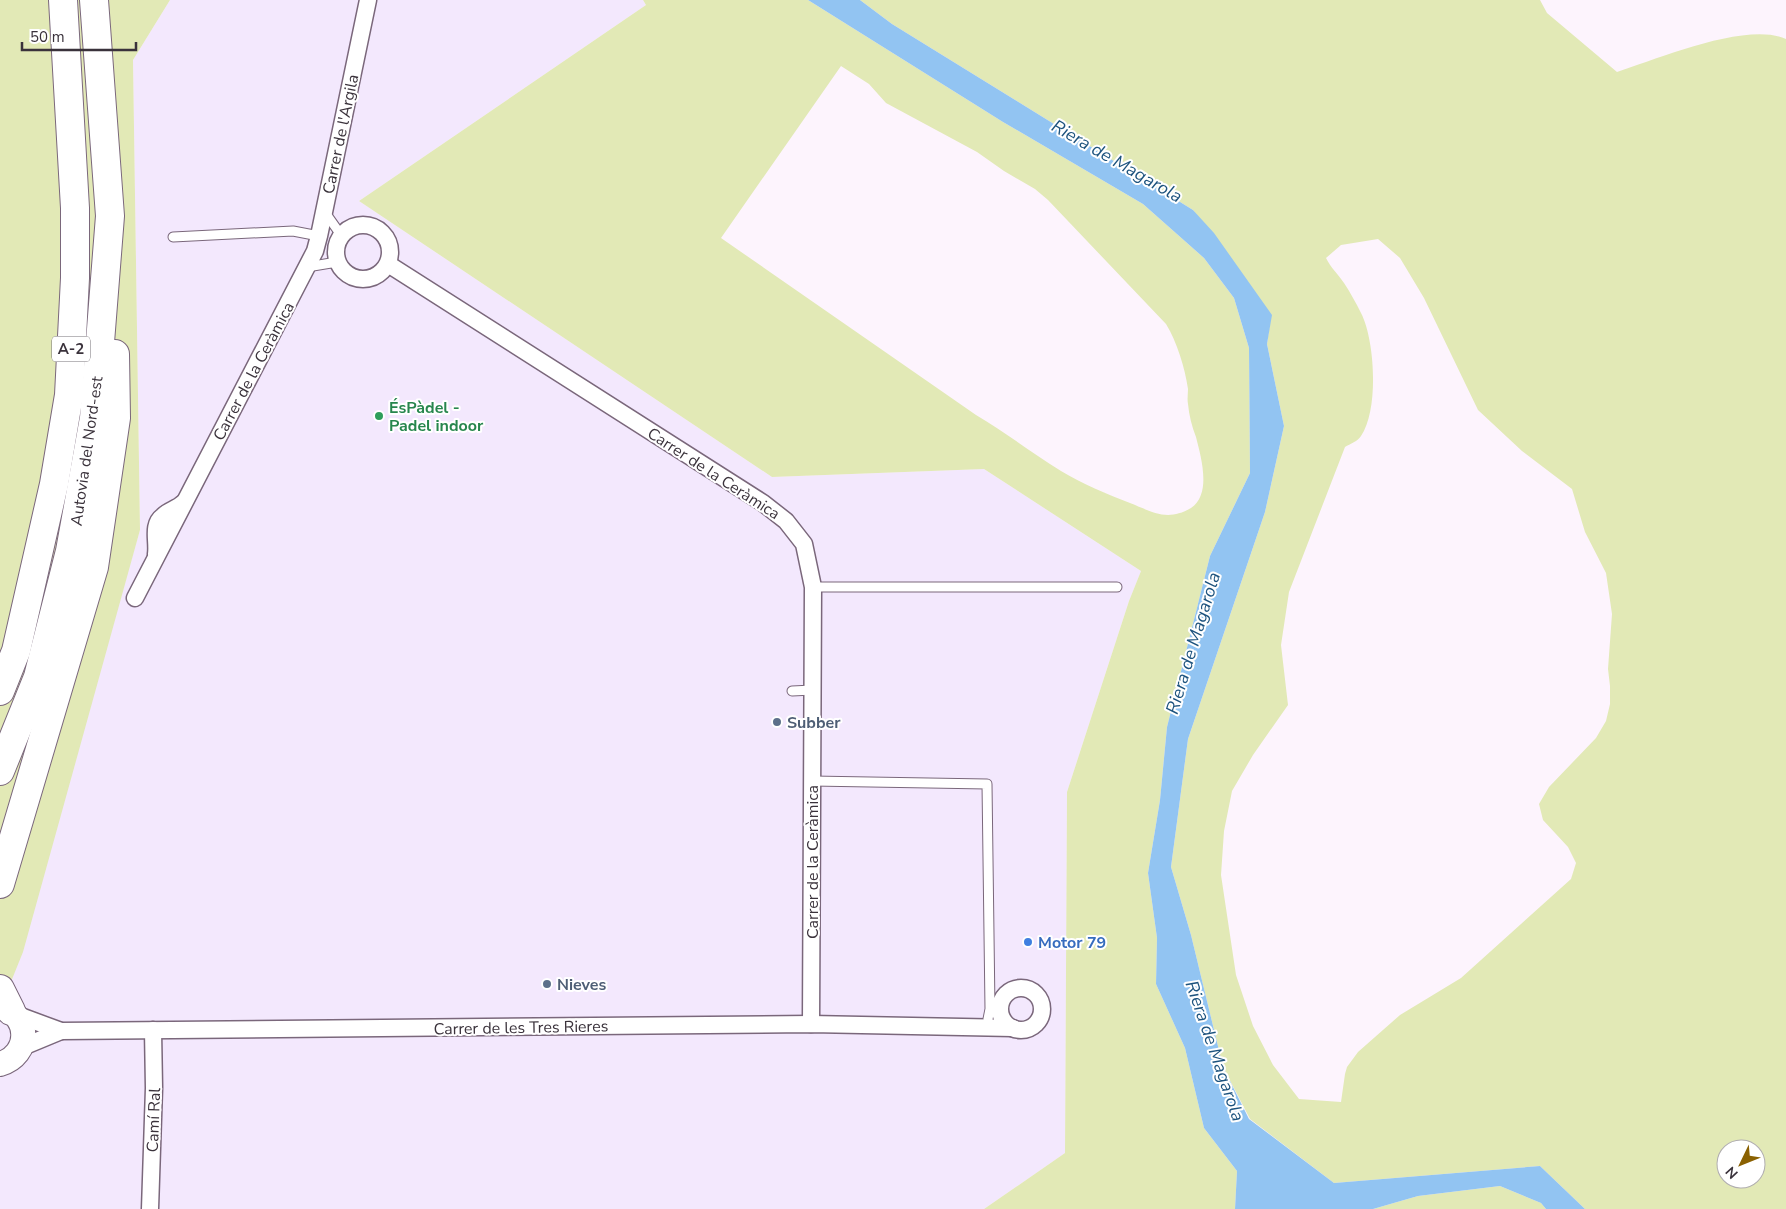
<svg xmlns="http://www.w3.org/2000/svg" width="1786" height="1209" viewBox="0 0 1786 1209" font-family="'Nunito Sans',sans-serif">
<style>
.industrial{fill:#f3e8fd}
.green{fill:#e2e9b6;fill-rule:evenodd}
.water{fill:#92c4f2}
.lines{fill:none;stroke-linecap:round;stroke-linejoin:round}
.lane-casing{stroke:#7a677b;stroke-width:11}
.street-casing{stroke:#7a677b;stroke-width:19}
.secondary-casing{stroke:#7a677b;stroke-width:26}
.highway-casing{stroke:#7a677b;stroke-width:30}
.lane{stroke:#fff;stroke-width:9}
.street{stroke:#fff;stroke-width:16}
.secondary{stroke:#fff;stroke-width:24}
.highway{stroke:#fff;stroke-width:28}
.leisure-dot{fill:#2e9e5b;stroke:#fff;stroke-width:2}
.service-dot{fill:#5c6f8a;stroke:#fff;stroke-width:2}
.shop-dot{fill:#3f7fe0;stroke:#fff;stroke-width:2}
.labels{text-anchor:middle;stroke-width:4;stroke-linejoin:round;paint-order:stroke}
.shield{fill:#fff;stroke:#757076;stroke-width:1}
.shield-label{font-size:15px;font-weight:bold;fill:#3a323b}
.street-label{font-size:16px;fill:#3a323b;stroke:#fff}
.leisure-label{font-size:16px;font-weight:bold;fill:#27864d;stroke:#fff;text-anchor:start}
.service-label{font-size:16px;font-weight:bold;fill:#4e5e75;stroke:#fff;text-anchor:start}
.shop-label{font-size:16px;font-weight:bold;fill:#366cbe;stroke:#fff;text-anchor:start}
.water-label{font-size:18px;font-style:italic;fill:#1d537e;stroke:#fff}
</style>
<rect width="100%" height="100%" fill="#fdf4fd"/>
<!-- industrial -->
<path class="industrial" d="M170 0H643L646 5 359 201 772 477 984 469 1141 571 1129 601 1067 792 1065 1153 984 1209H0V1009L140 530 133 60Z"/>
<!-- green -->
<g class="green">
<path d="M0 0H170L133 60 140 530 23 952 0 1009Z"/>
<path d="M643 0H808L1003 122 1143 204 1204 258 1234 298 1249 348 1250 473 1210 556 1167 727 1160 800 1148 873 1157 938 1156 984 1185 1048 1204 1128 1237 1171 1235 1209H984L1065 1153 1067 792 1129 601 1141 571 984 469 772 477 359 201 646 5ZM841 66 869 84 886 103 977 152 1004 171 1035 189 1048 200 1166 324C1177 342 1185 368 1188 389 1188 394 1187 399 1188 404 1189 415 1192 427 1196 437 1201 457 1212 494 1191 508 1167 522 1153 512 1130 503 1106 494 1083 484 1061 471 1032 453 1005 432 976 415L721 238Z"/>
<path d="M860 0H1540L1547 13 1617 72C1657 59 1747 21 1786 39V1209H1585L1540 1166 1334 1183 1250 1119 1223 1067 1191 935 1171 867 1188 739 1265 512 1284 426 1267 344 1271 315 1193 210 892 24ZM1378 239 1400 258 1424 298 1478 410 1522 451 1572 489 1585 532 1606 573 1612 614 1608 669 1610 686V704L1606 721 1596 738 1549 787 1539 804 1543 820 1568 847 1576 863 1571 879 1461 978 1400 1015 1358 1052 1347 1067 1345 1074 1341 1102 1299 1099 1273 1065 1253 1026 1236 975 1221 875 1224 831 1232 791 1253 755 1288 705 1281 645 1289 592 1345 447C1350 444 1358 441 1361 436 1379 410 1375 340 1361 313 1356 303 1350 292 1344 283 1337 273 1331 268 1326 258L1341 245ZM1726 1149H1756V1179H1726Z"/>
<path d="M1500 1186 1541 1203 1546 1209H1373L1418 1196Z"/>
</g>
<!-- water -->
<path class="water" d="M808 0H860L892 24 1193 210 1214 233 1272 315 1267 344 1284 426 1265 512 1188 739 1171 867 1191 935 1223 1067 1249 1119 1334 1183 1540 1166 1585 1209H1546L1541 1203 1500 1186 1418 1196 1373 1209H1235L1237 1171 1204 1128 1185 1048 1156 984 1157 938 1148 873 1160 800 1167 727 1210 556 1250 473 1249 348 1234 298 1204 258 1143 204 1003 122Z"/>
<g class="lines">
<defs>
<g id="lane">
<path d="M324 211 341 235"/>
<path d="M173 237 293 231 319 236"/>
<path d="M307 267 337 262"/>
<path d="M813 587H1117"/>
<path d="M792 691 813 690"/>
<path d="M812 781 987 784 990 1009 988 1019"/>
</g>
<g id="street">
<circle cx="363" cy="252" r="27"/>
<path d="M388 264 763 503 786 521 804 544 813 587 811 1024"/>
<path d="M156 554C158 541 151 525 163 516 169 510 177 509 183 503"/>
<path d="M135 598 315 251 319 236 368 0"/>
<circle cx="1021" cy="1009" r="21"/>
<path d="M15 1014 61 1031 811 1024 1013 1028"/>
<path d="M20 1048 61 1031"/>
<path d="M150 1209 154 1088 153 1030"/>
</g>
<path id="secondary" d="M0 1006C31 1015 31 1055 0 1064"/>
<g id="highway">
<path d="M0 691 16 651 54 484 69 395 75 278V208L63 0"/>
<path d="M0 771 38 677 70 551 94 418 110 216 94 0"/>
<path d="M0 884 94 567 116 418 115 354"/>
<path d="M0 989 11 1011"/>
</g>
</defs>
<!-- lane casing -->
<use href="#lane" class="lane-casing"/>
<!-- street casing -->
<use href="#street" class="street-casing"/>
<!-- secondary casing -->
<use href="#secondary" class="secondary-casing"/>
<!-- highway casing -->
<use href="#highway" class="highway-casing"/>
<!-- lane -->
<use href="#lane" class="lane"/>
<!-- street -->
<use href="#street" class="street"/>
<!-- secondary -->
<use href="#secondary" class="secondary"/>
<!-- highway -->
<use href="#highway" class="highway"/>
</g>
<!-- markers -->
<circle class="leisure-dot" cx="379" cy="416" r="5"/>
<g class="service-dot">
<circle cx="777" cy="722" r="5"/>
<circle cx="547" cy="984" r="5"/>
</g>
<circle class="shop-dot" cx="1028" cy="942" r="5"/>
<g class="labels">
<!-- shield labels -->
<rect class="shield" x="52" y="336.5" width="38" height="25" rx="4"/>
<g class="shield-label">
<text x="71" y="354">A-2</text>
</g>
<!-- street labels -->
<g class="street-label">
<text transform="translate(340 134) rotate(-78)" y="6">Carrer de l'Argila</text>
<text transform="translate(253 371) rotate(-62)" y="6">Carrer de la Ceràmica</text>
<text transform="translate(86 451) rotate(-82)" y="6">Autovia del Nord-est</text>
<text transform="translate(714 473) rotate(33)" y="6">Carrer de la Ceràmica</text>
<text transform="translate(812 862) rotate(-90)" y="6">Carrer de la Ceràmica</text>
<text transform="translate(521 1027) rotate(-1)" y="6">Carrer de les Tres Rieres</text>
<text transform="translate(153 1120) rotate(-88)" y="6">Camí Ral</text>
</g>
<!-- leisure labels -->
<g class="leisure-label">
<text x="389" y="413">ÉsPàdel -<tspan x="389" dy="18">Padel indoor</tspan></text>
</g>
<!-- service labels -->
<g class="service-label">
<text x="787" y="728">Subber</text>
<text x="557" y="990">Nieves</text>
</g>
<!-- shop labels -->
<g class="shop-label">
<text x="1038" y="948">Motor 79</text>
</g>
<!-- water labels -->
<g class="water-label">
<text transform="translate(1117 161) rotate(30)" y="6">Riera de Magarola</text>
<text transform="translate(1193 643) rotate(-73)" y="6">Riera de Magarola</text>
<text transform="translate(1215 1051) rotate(71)" y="6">Riera de Magarola</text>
</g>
</g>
<!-- north arrow -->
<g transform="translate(1741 1164) rotate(227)"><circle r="24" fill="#ffffff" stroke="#b0adb1"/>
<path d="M0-4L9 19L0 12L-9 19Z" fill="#8a6101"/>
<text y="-8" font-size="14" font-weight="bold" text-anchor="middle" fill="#3a323b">N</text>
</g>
<!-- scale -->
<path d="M22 42v8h114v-8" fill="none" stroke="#3a323b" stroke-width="2.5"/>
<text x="30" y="42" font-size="15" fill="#3a323b" stroke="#ffffff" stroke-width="4" paint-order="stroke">50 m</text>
</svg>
